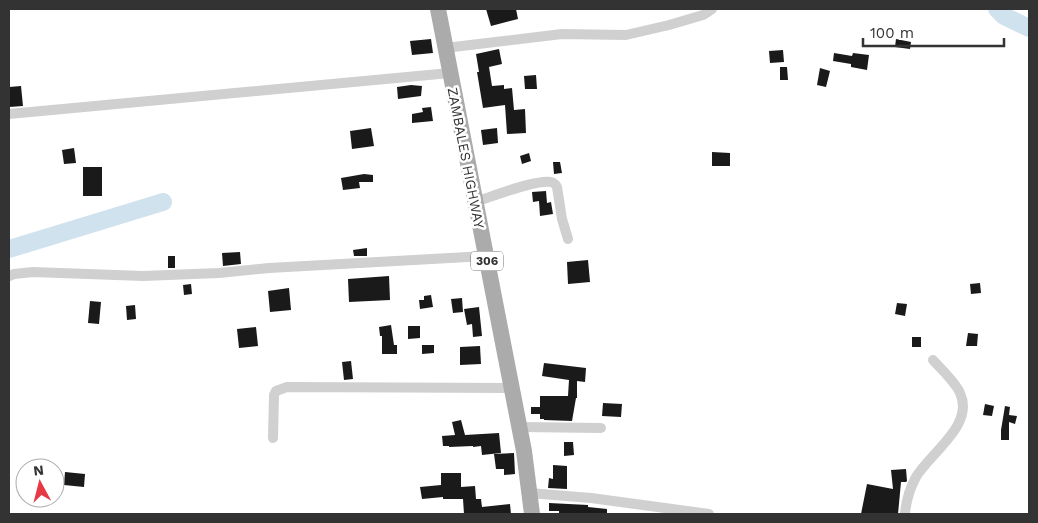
<svg xmlns="http://www.w3.org/2000/svg" width="1038" height="523" viewBox="0 0 1038 523" font-family="'Work Sans',sans-serif">
<style>
.lines{fill:none;stroke-linecap:round;stroke-linejoin:round}
.river{stroke:#cfe2ee;stroke-width:18}
.building{fill:#1a1a1a}
.minor{stroke:#d0d0d0;stroke-width:10}
.primary{stroke:#ababab;stroke-width:16}
.labels{text-anchor:middle;stroke-width:5;stroke-linejoin:round;paint-order:stroke}
.shield{fill:#fff;stroke:#707070;stroke-width:1}
.shield-label{font-size:12px;font-weight:bold;fill:#333}
.street-label{font-size:14px;fill:#333;stroke:#fff}
</style>
<rect width="100%" height="100%" fill="#fff"/>
<g class="lines">
<!-- river -->
<g class="river">
<path d="M997 9 1004 16 1029 28"/>
<path d="M9 249 163 202"/>
</g>
</g>
<!-- building -->
<g class="building">
<path d="M486 9H516L518 19 491 26Z"/>
<path d="M431 39 433 53 412 55 410 41Z"/>
<path d="M896 39 911 42 910 49 895 47Z"/>
<path d="M499 49 502 64 489 67 492 86 504 85V89L512 88 514 110 525 109 526 133 507 134 505 105 483 108 477 72H479L476 54Z"/>
<path d="M783 50 784 62 770 63 769 51Z"/>
<path d="M834 53 852 56 853 53 869 55 867 70 851 67V64L833 61Z"/>
<path d="M780 67H787L788 80H780Z"/>
<path d="M820 68 830 71 826 87 817 85Z"/>
<path d="M536 75 537 89H525L524 76Z"/>
<path d="M411 85 422 86 421 96 398 99 397 87Z"/>
<path d="M21 86 23 106 9 107V87Z"/>
<path d="M431 107 433 121 412 123V114L423 112 422 108Z"/>
<path d="M371 128 374 146 352 149 350 131Z"/>
<path d="M497 128 498 143 483 145 481 130Z"/>
<path d="M74 148 76 163 64 164 62 150Z"/>
<path d="M712 152 730 153V166H712Z"/>
<path d="M529 153 531 161 522 164 520 156Z"/>
<path d="M553 162H560L562 173 554 174Z"/>
<rect x="83" y="167" width="19" height="29"/>
<path d="M364 174 373 175V182H359L360 188 343 190 341 178Z"/>
<path d="M546 191 547 203 551 202 553 214 540 216 539 201 533 202 532 192Z"/>
<path d="M367 248V256H354L353 250Z"/>
<path d="M240 252 241 264 223 266 222 253Z"/>
<rect x="168" y="256" width="7" height="12"/>
<path d="M588 260 590 282 568 284 567 262Z"/>
<path d="M389 276 390 300 349 302 348 279Z"/>
<path d="M980 283 981 293 971 294 970 284Z"/>
<path d="M191 284 192 294 184 295 183 285Z"/>
<path d="M289 288 291 310 270 312 268 291Z"/>
<path d="M431 295 433 307 420 309 419 300H424V296Z"/>
<path d="M462 298 463 312 453 313 451 299Z"/>
<path d="M90 301 101 302 99 324 88 323Z"/>
<path d="M897 303 907 304 905 316 895 314Z"/>
<path d="M135 305 136 319 127 320 126 306Z"/>
<path d="M479 307 482 336 473 337 472 324 467 325 464 309Z"/>
<path d="M391 325 394 345H397V354H382V336H380L379 327Z"/>
<path d="M408 326H420V338L408 339Z"/>
<path d="M256 327 258 346 239 348 237 329Z"/>
<path d="M968 333 978 334 977 346H966Z"/>
<rect x="912" y="337" width="9" height="10"/>
<path d="M422 345H434V353L422 354Z"/>
<path d="M480 346 481 364 460 365V347Z"/>
<path d="M351 361 353 379 344 380 342 362Z"/>
<path d="M544 363 586 368 585 382 577 381V398H576L572 421 544 420V419H540V414H531V407H540V396H568L569 380 542 376Z"/>
<path d="M603 403 622 404 621 417 602 416Z"/>
<path d="M985 404 994 406 992 416 983 415Z"/>
<path d="M1005 406 1010 407 1009 415 1017 416 1015 424 1009 422V440H1001V430Z"/>
<path d="M461 420 465 435 499 433 501 453 482 455 481 446 473 447V446L449 447V446H443L442 436 455 435 452 422Z"/>
<path d="M564 442H573L574 455 564 456Z"/>
<path d="M514 453 515 474 504 475V469H496L494 454Z"/>
<path d="M553 465 567 466V489L548 488 549 478 553 479Z"/>
<path d="M906 469 907 481 906 482H901L898 514H861L867 484 893 489 891 470Z"/>
<path d="M65 472 85 474 84 487 64 485Z"/>
<path d="M441 473H461V487L475 486 476 499H481L482 507 510 504 511 514H464L463 499H443V497L422 499 420 487 441 485Z"/>
<path d="M549 503 588 505V507L607 509V514H559V511H549Z"/>
</g>
<g class="lines">
<!-- minor -->
<g class="minor">
<path d="M445 48 562 34 626 35 669 25 703 15 712 9"/>
<path d="M9 114 450 73"/>
<path d="M475 202C491 197 536 179 551 182 555 183 555 184 557 187L562 219 568 239"/>
<path d="M9 276 14 274 33 272 143 276 219 273 269 268 486 256"/>
<path d="M520 427 601 428"/>
<path d="M273 438 274 395 276 391 287 387 512 388"/>
<path d="M529 493 591 498 709 514"/>
<path d="M905 514C906 502 910 488 916 477 930 453 975 425 960 393 956 383 941 369 933 360"/>
</g>
<!-- primary -->
<path class="primary" d="M438 9 524 451 532 514"/>
</g>
<g class="labels">
<!-- shield labels -->
<rect class="shield" x="471" y="251.5" width="32" height="19" rx="4"/>
<g class="shield-label">
<text x="487" y="265">306</text>
</g>
<!-- street labels -->
<g class="street-label">
<text transform="translate(466 158) rotate(79)" y="5">ZAMBALES HIGHWAY</text>
</g>
</g>
<!-- border -->
<rect width="1038" height="523" fill="none" stroke="#333333" stroke-width="20"/>
<!-- north arrow -->
<g transform="translate(40 483) rotate(353)"><circle r="24" fill="#ffffff" stroke="#adadad"/>
<path d="M0-4L9 19L0 12L-9 19Z" fill="#e63946"/>
<text y="-8" font-size="14" font-weight="bold" text-anchor="middle" fill="#333333">N</text>
</g>
<!-- scale -->
<path d="M863 38v8h141v-8" fill="none" stroke="#333333" stroke-width="2.5"/>
<text x="870" y="38" font-size="15" fill="#333333" stroke="#ffffff" stroke-width="4" paint-order="stroke">100 m</text>
</svg>
